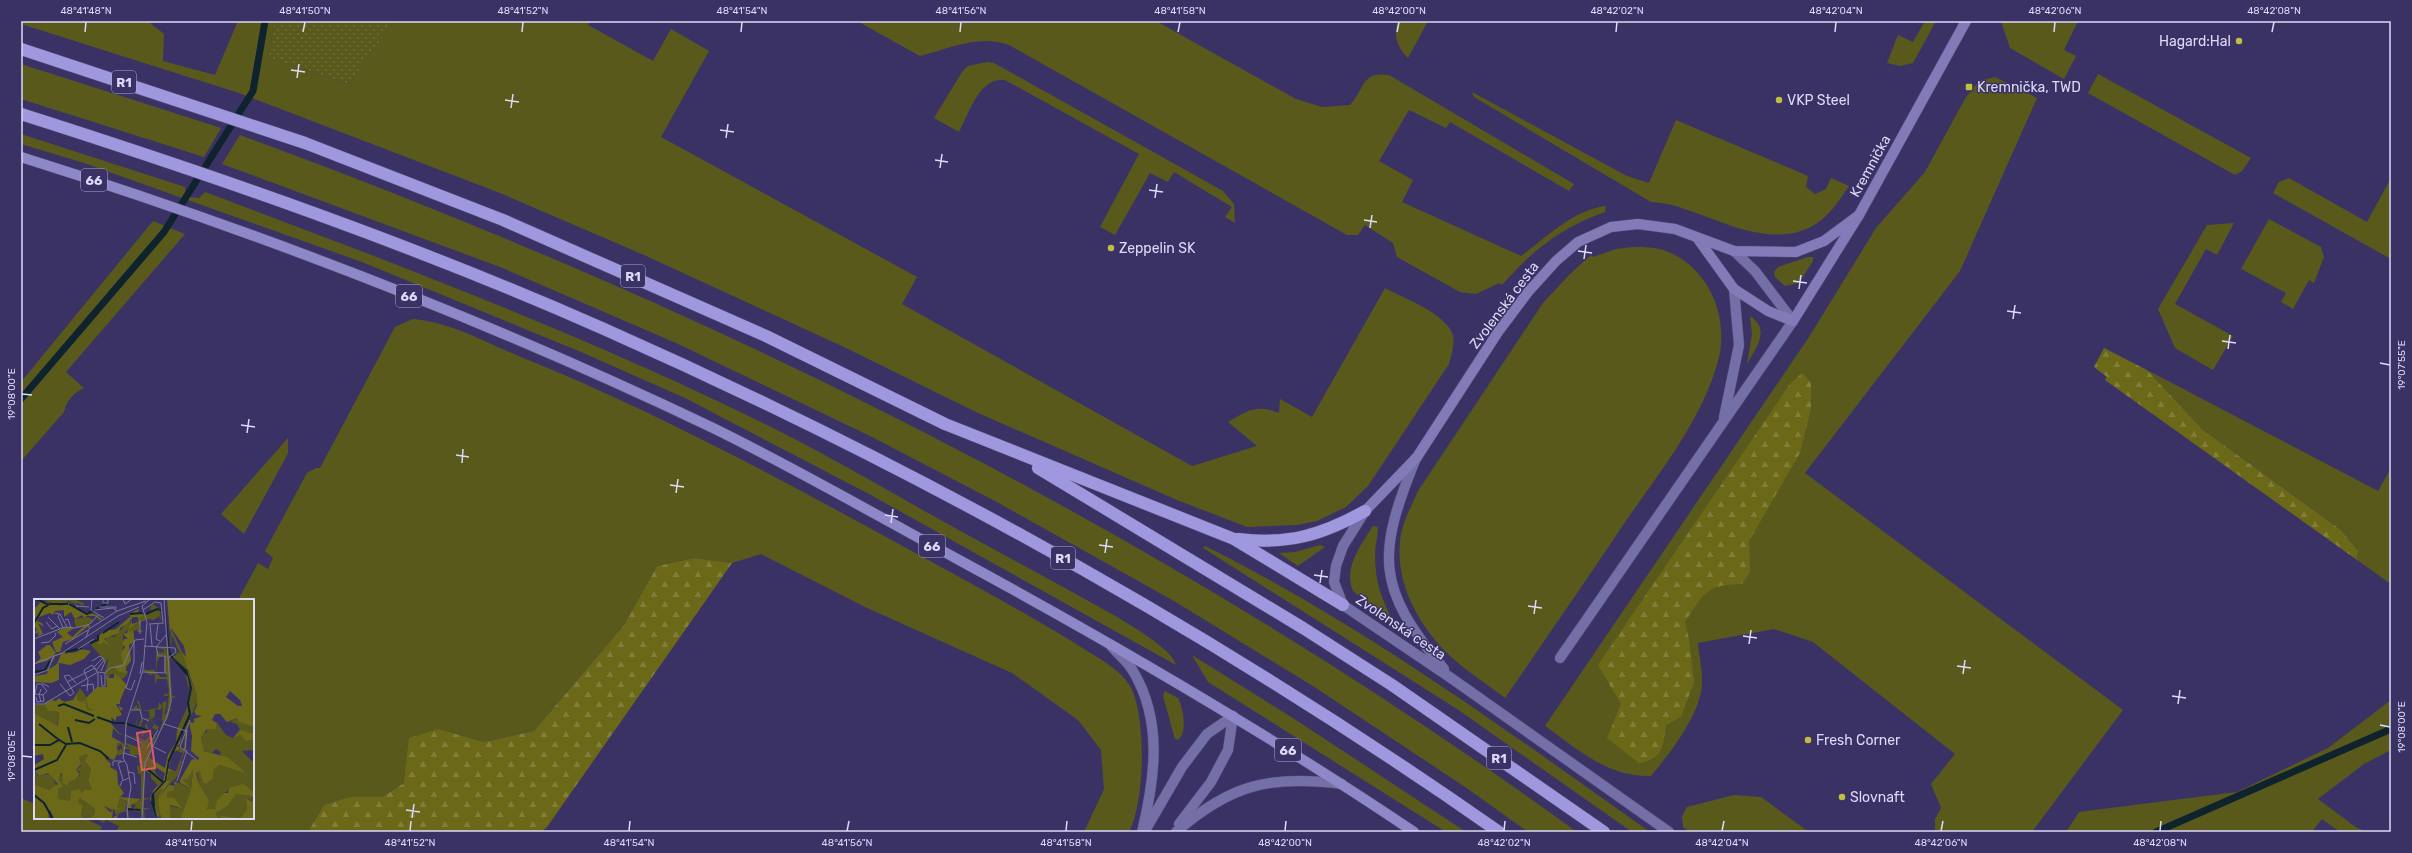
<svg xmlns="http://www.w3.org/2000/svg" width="2412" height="853" viewBox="0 0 2412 853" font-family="Rubik,sans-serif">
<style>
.green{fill:#5a591c}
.forest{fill:url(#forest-firs)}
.garden{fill:url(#garden-dots)}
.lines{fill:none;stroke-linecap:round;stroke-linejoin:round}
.stream{stroke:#0e232d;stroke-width:7}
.minor-casing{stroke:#564e7a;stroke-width:11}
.secondary-casing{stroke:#564e7a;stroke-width:11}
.primary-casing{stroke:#564e7a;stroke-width:11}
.motorway-casing{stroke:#564e7a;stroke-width:13}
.minor{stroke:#756fa7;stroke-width:10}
.secondary{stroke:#827bb8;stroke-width:10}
.primary{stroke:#8e88c9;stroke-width:10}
.motorway{stroke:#9f98df;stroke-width:12}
.ticks{fill:none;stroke:#dcdaf9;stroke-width:1.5}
.poi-dot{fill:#c1be40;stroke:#3a3265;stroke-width:1.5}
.labels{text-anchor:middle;stroke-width:3;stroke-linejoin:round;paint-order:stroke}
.shield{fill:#3a3265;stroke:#aba8cd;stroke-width:1}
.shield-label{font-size:13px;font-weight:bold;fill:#dcdaf9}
.poi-label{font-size:14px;fill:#dcdaf9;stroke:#3a3265;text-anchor:start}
.street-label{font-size:14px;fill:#dcdaf9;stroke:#3a3265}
.inset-river{fill:none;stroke:#0e232d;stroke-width:2}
.inset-road{fill:none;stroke:#7b75a0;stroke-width:1}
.view{fill:#d85d67;fill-opacity:0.15;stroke:#d85d67;stroke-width:2}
.inset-edge{fill:none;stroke:#dcdaf9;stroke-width:2}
.neatline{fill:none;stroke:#dcdaf9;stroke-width:1.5}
.ticks-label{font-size:10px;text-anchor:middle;fill:#dcdaf9}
</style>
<defs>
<pattern id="forest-firs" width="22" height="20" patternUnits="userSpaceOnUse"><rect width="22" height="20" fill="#6b6918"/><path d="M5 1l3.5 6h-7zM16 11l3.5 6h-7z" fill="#807e3a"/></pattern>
<pattern id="garden-dots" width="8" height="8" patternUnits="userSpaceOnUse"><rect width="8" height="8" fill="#5a591c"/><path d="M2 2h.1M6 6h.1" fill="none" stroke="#71703e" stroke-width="1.8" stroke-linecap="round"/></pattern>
</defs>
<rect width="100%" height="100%" fill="#3a3265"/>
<!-- green -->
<g class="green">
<path d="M21 21 149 22 164 34 163 61 215 75 238 21H275L268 58 349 84 394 21H590L588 25 653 61 671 29 709 51 661 137 917 277 902 304 1192 466 1257 446 1228 422C1248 410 1257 404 1279 413L1280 399 1312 417 1385 288C1403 298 1448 314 1453 336 1455 345 1451 355 1449 364L1368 486 1346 507 1317 521 1297 525 1247 527 1177 500 978 413 846 348 644 255 500 193 239 93 21 24Z"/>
<path d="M857 21H1156L1296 99 1322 107 1350 105C1365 89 1361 71 1389 75L1574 184 1569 191 1450 122 1446 128 1409 110 1379 161 1413 180 1402 202 1521 256C1546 238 1574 209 1606 206L1605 212C1560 228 1533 250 1502 285L1499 283 1476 294 1460 292 1397 257 1393 243 1365 225 1358 235H1347L1009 45C980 34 950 48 920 56Z"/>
<path d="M1398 21H1428L1408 58C1397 48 1393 34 1398 21Z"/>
<path d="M1925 21H1936L1913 63 1900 66 1887 63 1898 35 1913 42Z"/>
<path d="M2001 21H2078L2064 50 2076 56 2064 79 2010 48Z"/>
<path d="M987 62 994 63 1223 191 1234 204 1235 223 1225 217 1232 207 1174 172 1168 182 1150 173 1115 235 1100 227 1139 154 1005 80C980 76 969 113 959 132L934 118 962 72 968 66Z"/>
<path d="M21 64 221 128 204 157 21 99Z"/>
<path d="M2098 74 2251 158 2242 171 2235 175 2088 93Z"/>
<path d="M1995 77 2037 98 1960 271 1805 473 2123 710 2032 832H1935V819L1941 808 1931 784 1955 754 1813 642 1774 629 1698 643C1699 655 1702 667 1702 680 1703 712 1670 753 1651 776 1607 777 1579 750 1545 726L1809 337 1876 228 1925 172 1966 97 1979 81Z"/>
<path d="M1472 92 1627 176 1649 183 1676 120 1808 176 1806 187 1815 194 1826 189 1831 178 1849 186C1840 199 1832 212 1820 221 1791 244 1748 233 1718 221 1695 213 1675 203 1651 202L1474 97Z"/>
<path d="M21 134 185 187V192L190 197 199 198 205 192C400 265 595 339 781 432 840 462 897 496 955 528 1010 558 1065 588 1119 618 1133 627 1173 650 1176 665L869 494 685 398 581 352 362 262 81 162 21 144Z"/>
<path d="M240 135C716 309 1167 534 1577 832H1528L1468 789 1316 688 1174 601 995 501 870 436 676 343 500 267 222 164Z"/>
<path d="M2289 178 2367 222 2391 178V259L2273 193 2279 182Z"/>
<path d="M2269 219 2321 247 2324 257 2314 283 2309 280 2293 309 2281 302 2286 293 2241 269Z"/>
<path d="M153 221 185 234 66 372 84 388C73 393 67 400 64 412L21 461V382Z"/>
<path d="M2234 223 2217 255 2206 249 2175 304 2233 336 2213 370 2175 348 2158 309 2207 225Z"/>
<path d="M1633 247C1644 247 1656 247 1666 251 1709 267 1730 318 1718 361 1703 417 1663 468 1630 515 1589 576 1547 637 1505 698 1487 684 1466 671 1449 655 1417 624 1393 579 1401 534 1404 519 1412 505 1418 491L1543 303 1569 275 1591 255 1593 257 1616 249Z"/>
<path d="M1808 257H1813V261L1799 283 1785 286 1775 277 1774 272 1778 267Z"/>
<path d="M1750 316C1771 330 1756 348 1747 364L1752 334Z"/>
<path d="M413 319C451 322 486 343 521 357 670 417 811 496 952 573 996 597 1039 621 1081 647 1098 658 1120 669 1130 686 1147 716 1145 802 1129 832H1084L1104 789 1101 750 1078 720 1012 673 865 607 761 554 732 563 694 558 657 566 624 625 534 731 484 742 439 729 404 783 382 797H349L324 805 308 832H116L119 826 106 820 104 823 95 818H253V600H238L258 563 268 569 273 558 265 551 307 473 316 468H320L395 327Z"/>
<path d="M2147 370 2378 491 2391 468V584L2357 560 2358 551 2341 530 2203 430Z"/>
<path d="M288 438V453L285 459 244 534 221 514Z"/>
<path d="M1373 526 1378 527C1378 536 1375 545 1375 555 1375 580 1381 599 1393 621L1392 624 1353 591C1343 568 1361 545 1373 526Z"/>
<path d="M1320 545 1325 547 1298 566 1279 553 1295 552Z"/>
<path d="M1205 546C1363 625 1506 730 1650 832H1632L1457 709 1203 548Z"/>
<path d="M1192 655 1296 720 1466 832H1446L1208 682Z"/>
<path d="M1165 691 1178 698C1183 708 1188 732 1178 740L1175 739 1163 696Z"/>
<path d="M2391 700V750L2364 764 2318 799 2357 828 2369 832H2340L2322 819 2312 832H2066L2079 812 2237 792 2328 748Z"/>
<path d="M1734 795 1761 797 1809 832H1689L1683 827 1682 816 1687 807Z"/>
<path d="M21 798 35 804V818H85L102 827 99 832H21Z"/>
</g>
<!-- forest -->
<g class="forest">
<path d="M2104 348 2147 370 2203 430 2341 530 2358 551 2357 560 2105 380 2107 377 2094 367Z"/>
<path d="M1802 373 1811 383V409L1800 453 1749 541 1750 572 1742 584C1705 585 1705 592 1685 622L1689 639 1694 682 1681 717 1666 725C1663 746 1663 759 1639 763L1607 738 1621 704 1598 665 1790 384Z"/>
<path d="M694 558 732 563 547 827 541 832H308L324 805 349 797H382L404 783 409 738 439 729 484 742 534 731 624 625 657 566Z"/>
</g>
<!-- garden -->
<path class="garden" d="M275 21H394L349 84 268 58Z"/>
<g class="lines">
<!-- stream -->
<g class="stream">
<path d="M21 399 164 232 253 91 265 21"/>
<path d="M2156 832 2391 729"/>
</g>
<defs>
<g id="minor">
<path d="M1724 417 1739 345 1734 289"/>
<path d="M1416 458C1377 554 1375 587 1444 669"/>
<path d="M1365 511 1343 546 1336 566 1334 582 1343 605 1451 678 1669 832"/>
<path d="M1111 646C1118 654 1128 662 1133 671 1163 721 1155 778 1142 832"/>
<path d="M1560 658 1793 321 1755 271 1734 251"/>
<path d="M1179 824 1211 782 1228 750 1233 716"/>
<path d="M1146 829 1182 767 1207 734 1233 716"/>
<path d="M1176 832C1231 784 1270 775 1342 784"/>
</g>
<g id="secondary">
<path d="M1698 239 1734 289 1768 311 1793 321 1859 215 1966 21"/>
<path d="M1365 511 1417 457 1498 332 1528 292 1556 261 1578 242 1611 227 1638 224 1675 229 1734 251 1796 252 1824 241 1859 215"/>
</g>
<path id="primary" d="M21 157C256 231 489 321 711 427 795 468 876 515 959 560 1114 644 1267 733 1414 832"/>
<g id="motorway">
<path d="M21 49 305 143 503 220 766 336 945 424 1234 539 1343 605"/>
<path d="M21 114C219 177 414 245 604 329 918 468 1218 635 1499 832"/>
<path d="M1038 468 1303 628 1392 685 1604 832"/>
<path d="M1238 539C1288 545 1322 535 1365 511"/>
</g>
</defs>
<!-- minor casing -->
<use href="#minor" class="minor-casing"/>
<!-- secondary casing -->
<use href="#secondary" class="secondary-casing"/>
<!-- primary casing -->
<use href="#primary" class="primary-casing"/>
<!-- motorway casing -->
<use href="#motorway" class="motorway-casing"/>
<!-- minor -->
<use href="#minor" class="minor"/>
<!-- secondary -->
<use href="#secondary" class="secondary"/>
<!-- primary -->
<use href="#primary" class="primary"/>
<!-- motorway -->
<use href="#motorway" class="motorway"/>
</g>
<!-- ticks -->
<path class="ticks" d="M85 32 86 22M303 32 305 22M522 32 523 22M741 32 742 22M960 32 961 22M1178 32 1180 22M1397 32 1399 22M1616 32 1617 22M1835 32 1836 22M2054 32 2055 22M2272 32 2274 22M291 70 305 72M297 78 299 64M505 100 519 102M511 108 513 94M720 130 734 132M726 138 728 124M935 160 948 162M940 168 942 154M1149 190 1163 192M1155 198 1157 184M1364 220 1377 222M1370 228 1372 215M1578 251 1592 253M1584 259 1586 245M1793 281 1807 283M1799 289 1801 275M2007 311 2021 313M2013 319 2015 305M2222 341 2236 343M2228 349 2230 335M2380 363 2390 365M22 394 32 395M241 425 255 427M247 433 249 419M456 455 469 457M462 463 463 449M670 485 684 487M676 493 678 479M885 515 898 517M891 523 893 509M1099 545 1113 547M1105 553 1107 539M1314 575 1328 577M1320 583 1322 570M1528 606 1542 608M1534 614 1536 600M1743 636 1757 638M1749 644 1751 630M1957 666 1971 668M1963 674 1965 660M2172 696 2186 698M2178 704 2180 690M2380 725 2390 727M22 756 32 757M406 810 420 812M412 818 414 804M191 831 192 821M410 831 411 821M629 831 630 821M847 831 849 821M1066 831 1067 821M1285 831 1286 821M1504 831 1505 821M1722 831 1724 821M1941 831 1943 821M2160 831 2161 821"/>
<!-- markers -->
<g class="poi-dot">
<circle cx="2239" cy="41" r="4"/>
<rect x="1965" y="83" width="8" height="8" rx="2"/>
<circle cx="1779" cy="100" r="4"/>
<circle cx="1111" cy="248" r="4"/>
<circle cx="1808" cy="740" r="4"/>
<circle cx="1842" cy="797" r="4"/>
</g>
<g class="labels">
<!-- shield labels -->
<g class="shield">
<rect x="112" y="71" width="24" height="22" rx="3"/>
<rect x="81" y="169" width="26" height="22" rx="3"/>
<rect x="621" y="265" width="24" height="22" rx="3"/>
<rect x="396" y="285" width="26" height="22" rx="3"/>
<rect x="919" y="535" width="26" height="22" rx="3"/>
<rect x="1051" y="547" width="24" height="22" rx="3"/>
<rect x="1275" y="739" width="26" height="22" rx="3"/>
<rect x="1487" y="747" width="24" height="22" rx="3"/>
</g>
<g class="shield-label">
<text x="124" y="87">R1</text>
<text x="94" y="185">66</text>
<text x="633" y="281">R1</text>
<text x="409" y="301">66</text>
<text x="932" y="551">66</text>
<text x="1063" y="563">R1</text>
<text x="1288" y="755">66</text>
<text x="1499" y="763">R1</text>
</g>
<!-- poi labels -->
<g class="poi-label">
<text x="2231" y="46" text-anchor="end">Hagard:Hal</text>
<text x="1977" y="92">Kremnička, TWD</text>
<text x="1787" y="105">VKP Steel</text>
<text x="1119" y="253">Zeppelin SK</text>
<text x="1816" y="745">Fresh Corner</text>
<text x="1850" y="802">Slovnaft</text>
</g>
<!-- street labels -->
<g class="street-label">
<text transform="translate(1870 166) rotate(-61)" y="5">Kremnička</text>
<text transform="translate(1504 305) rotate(-53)" y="5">Zvolenská cesta</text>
<text transform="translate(1401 627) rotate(34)" y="5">Zvolenská cesta</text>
</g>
</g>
<!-- overview -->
<g transform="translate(34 599)">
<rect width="220" height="220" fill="#3a3265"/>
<path d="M39 0 50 4 49 7 43 4 41 7V5L35 2 26 7 10 1ZM118 5 126 10 127 22 125 17 120 21 114 20 107 23 105 30 110 33H103L104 25 103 31 96 33 95 30 89 35V64L80 67 88 72H94L93 76 87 81 80 75H76L75 79 71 73 75 59 72 63 57 46 62 41 70 43 74 37 80 38 96 21 97 27 104 23 106 17 119 12 116 10ZM137 29 156 70H153L163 97V103L154 124 151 152 147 162 150 164H147L144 176 140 181 143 183 139 181 126 200 137 181 133 182 135 172H142L149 154 143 152 144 149 150 150 151 133 148 131 157 114 155 104 157 83 150 68 137 56 141 57 144 53 146 55 138 36 136 55ZM134 34 138 97 143 98 138 99 136 110 139 111H136L133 120 125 134 129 122 123 119 128 121 129 107 126 111 121 110V117L117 121 123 126 117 122V121L118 119 115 121 110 120 116 119 115 112 98 110 103 106V109H106L103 102H105L108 112 124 109 125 103 128 107 129 103 133 102 130 117 133 113 135 94 134 97H129L133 94V96L135 93 133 80H123L121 86V75L116 76 110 72V68L111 71H120L126 78H133L131 73 133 72 130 73V56L125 57 123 64V73H129L126 74H130H123L122 63V54L124 57H125L122 51 126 54 131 53 129 50 123 49V51V48H131V51L132 48 133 55ZM135 57 151 72 156 84 153 104 155 115 142 144 143 130 153 109 155 91 151 74ZM46 89 53 99 54 109 60 112 53 110 51 100 48 103 43 101V94ZM10 105 14 112 25 113 23 127 0 114V106ZM105 115 102 126 105 127 107 119 109 121 106 128 112 130 111 125H113L115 133 120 126 117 123 114 125 115 123H117L118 124 125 128 123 131 118 129 116 133 120 137 123 132 120 138 114 142 117 144 124 133 116 151 121 153 117 152 115 158 122 166 121 173 129 182 124 187 117 179V175L111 172 110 199H116L110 201V209H117L110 211 111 220H109V207L107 220V211L103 210 99 203 107 201V175H104L103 167 109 166 105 164V156H98L95 154 96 150H90L89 155 83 157 85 150 86 152V149L89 151 87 145 81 149V144L90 145V137V147L97 149 91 145 92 138 93 137 98 139 93 137 92 144 106 149 108 142 96 137 104 139 106 136 105 139 111 142 116 137 115 133 112 132 109 137 107 136 105 133 108 137 110 133 107 130 94 125 92 130V124L101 127ZM203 119 205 123 220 128V135H214L206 131 203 125 196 123ZM183 124 192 136 199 139 207 136 212 142 220 141V151L208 152 220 164V193L209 186 200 188 190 194 181 210 177 211 172 209 175 201 165 185 163 171 166 172 172 185 176 183 179 171 184 166 212 173 196 164 186 155 187 153 182 150 178 154 169 151 167 136 173 133V130H182ZM54 155 52 163 57 170 54 181 58 191 48 194 37 192 36 203 25 200 24 190 28 187 25 181 26 174 34 186 36 182 41 181 46 176V173L42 171 47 167 45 158ZM159 170 157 191 146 220H136V207L145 209 133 199 134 193 139 192 143 183 154 189 149 181 154 180 155 173ZM0 171 4 177 16 175 23 187 15 191 0 185ZM126 189 129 190 125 197 124 205 126 202V220L119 202 120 196ZM202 195 217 197 220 203 215 200 212 205 213 211 206 219 184 220 182 214 194 207ZM46 199 61 210 60 216 54 220 47 217 49 208 44 203ZM86 199 94 203 91 211H94L95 220 92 212 81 216V210L79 212 70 207H77L83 211 90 210 83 209Z" fill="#5a591c"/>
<path d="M1 0 27 7 37 3 36 5 47 12 71 18 63 17 68 20 67 22 61 17H52L51 20 48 16 41 20 37 13 30 18V11L21 12 19 16 16 14 5 18 3 22 8 24 10 28 4 24 9 35 4 37 5 32 3 35 1 33 3 31 0 26V10L6 4ZM133 0H220V128L205 123 203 119 193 123 186 115H181L178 121 183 124 182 130H173L167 138 170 152 193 158 212 174 185 166 179 171V179L173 185 169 183 166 172 162 174 165 185 175 201 173 210H181L183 202 190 194H194L195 189 209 185 220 193V200L217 197 202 195 194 207 182 214 184 220H146L157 191 159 170 154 180 149 181 156 189 146 184V181L158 160 164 161 165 159 157 152 158 137 155 123 160 124V120L168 117 162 116 160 112 157 118 163 107V97L148 53 152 58 150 47 137 29 136 34ZM196 92 206 101 208 107H204L192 98ZM105 10 104 13 110 17 111 21V23L110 17 106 18 105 23 104 18H99L93 25 86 29 85 34 70 40 77 48 69 43 68 45 63 44 62 41 70 32 82 30 97 17 95 15ZM98 21V25L104 23 95 30 96 33 99 31 100 36V43L95 46 97 62 92 68V74L85 73 80 67 89 64 87 55 91 48 88 45 90 40H94L89 35 93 34ZM51 26H55L56 29 53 28 39 40 29 43 26 53H22L18 43 29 38 23 33 31 28 40 29 33 34 38 38ZM13 46H16L22 54 13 62 0 65 7 59 4 53ZM46 50 57 52 50 60 36 66 25 64V81L17 84 0 83 1 77 13 75 14 71 23 65 27 55 21 57 19 62 13 67 14 70 5 73H0L11 70 21 56 34 52 36 53 29 55 43 53ZM72 75 75 79H80V75L84 77 93 86 90 92 100 95 90 92 86 102V108L89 109 87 112 85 109 86 105H82L88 116 82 118V122L77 118 78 122H75L84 133 89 136 84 134 79 129 78 138 90 145 82 144 84 153 80 161 70 158 77 165 76 168 83 172 84 185 90 194 86 198 107 200 97 206 98 210 101 208 106 213 93 210 95 203 86 199 83 209 92 210 83 211 70 207 76 213 79 212 78 219 85 215 82 220H54L60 216 61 210 46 199 44 203 49 207 47 217 52 220H20L16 211H14L15 219 0 220V185L15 191 24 185 14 174 5 177 0 171V166L10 160 9 155 0 157V114L24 127 25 113 14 112 10 105 18 101 22 102 25 99 30 103 39 101 43 94V101L48 103 51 100 53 110 60 112 54 109 52 99 63 88H73ZM54 155 51 162 57 170 54 181 58 191H51L48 194 45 190 37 192 36 202 25 200 24 190 29 188 25 181 26 174 28 175 29 184 33 187 36 182 41 181 46 175 42 171 47 165 45 158ZM144 131H146L141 146 137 153 131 181 117 197 121 220 116 199 120 190 129 183 131 174 123 169 115 159 131 169 134 156 142 143ZM206 131 220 135V141L212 142 207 136 199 139ZM148 132 146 145 143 147 146 149 140 153 134 169 140 172H135L133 182 137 181 125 199 135 186 141 187 140 183H143L139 192 134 193 133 198 140 199 148 209 136 206V220H127L124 202 125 197 129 190H126L119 198 124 215 125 212 124 220 119 202V197L132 182 135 165ZM212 200 220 203V220H186L187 217 206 219 213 211Z" fill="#6b6918" fill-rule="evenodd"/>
<path d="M54 18 59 21 57 24 42 29 40 20Z" fill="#5a591c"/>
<path d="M131 0 136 53 140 60 153 71 158 89 155 104 157 116 135 164 132 182 120 194 122 220 117 204 118 195 131 181 134 161 155 115 153 104 156 90 154 78 135 56Z" fill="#0e232d"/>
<path class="inset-river" d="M2 0 15 6M35 5 53 15 72 5M96 15 108 14M112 15 123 10 127 11M0 24 9 9 16 5H34M69 34 85 23M56 44 64 41V36M31 53 48 49M0 73 11 71 16 62M24 107 30 105 60 117M63 118 80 124H91M41 121 55 124 61 120M5 125 25 141M93 125 113 131 119 138M34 128 38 143M0 146H16L25 141 32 145 46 144 66 152 75 160M112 169 129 183M0 171 23 161 32 146M0 196 10 204 19 220M94 210 106 211"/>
<path class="inset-road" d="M58 0 57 11 70 19M69 0V4H74V0M89 0 91 5 98 0M44 7H42L55 8M65 8H82V10M60 11 79 9 83 12M109 11 121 3 127 4 129 23M21 14 26 15 33 28M26 15 24 17 29 29M14 18 26 30M31 21 34 20 37 29M12 23 18 30 23 27M115 25 130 24M116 25 118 47M124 25 122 40 126 42M106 35V21M52 38 55 30 83 12 112 2M0 40 31 28 41 29 56 25 63 17M100 43V63L92 89 97 91 101 81M7 44 15 43 22 36 21 34M31 45 54 31M110 47 141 49 142 53 134 59M122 47 124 57H131V73M123 47 132 36M44 50 60 40M58 62 66 57 69 59M0 65 28 54 84 17 105 8M60 68 69 59M62 72 70 61M67 72 71 63 69 59M109 73 133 74M64 74V88M51 75 54 81 53 92M51 75 50 71 58 66 61 70M106 75 108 63M0 76 14 71 20 56M67 76 68 87H71V74M33 83 61 69 63 73M26 85 36 97 40 94 30 77 35 76 42 84M47 87 59 85 60 92M1 95 3 85H10L15 88M1 95 9 96 13 92 8 86M2 98 3 103 10 102 9 96M7 103 5 96 7 90M0 105H10L64 73 71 74 76 69 89 67 101 41 110 40M97 111H106L108 119 115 122M156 121 146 148 163 161M130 125 152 132M91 136 108 144M91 146 89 159 93 166 97 188 93 211 94 220M91 146 92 124 109 71 113 23 108 7 116 0M120 148 132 154M113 149 124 131M151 151 153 131M90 154 103 158M79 167V162H87M94 173 100 174 101 185M89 181 84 164 90 162M143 182 153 151M86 187 88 182 95 179M108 220 111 164 133 118 137 102 130 0"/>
<path class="view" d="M116 132 121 169 108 171 103 134Z"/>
<rect width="220" height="220" class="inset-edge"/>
</g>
<!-- border -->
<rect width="2412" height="853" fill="none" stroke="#3a3265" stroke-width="44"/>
<rect x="22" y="22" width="2368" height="809" class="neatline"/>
<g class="ticks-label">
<text x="86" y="14">48°41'48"N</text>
<text x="305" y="14">48°41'50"N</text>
<text x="523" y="14">48°41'52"N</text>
<text x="742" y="14">48°41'54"N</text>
<text x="961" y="14">48°41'56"N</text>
<text x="1180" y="14">48°41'58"N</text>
<text x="1399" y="14">48°42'00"N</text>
<text x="1617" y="14">48°42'02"N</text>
<text x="1836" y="14">48°42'04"N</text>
<text x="2055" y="14">48°42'06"N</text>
<text x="2274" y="14">48°42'08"N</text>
<text transform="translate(2401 365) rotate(-90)" y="4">19°07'55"E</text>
<text transform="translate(11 394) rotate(-90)" y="4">19°08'00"E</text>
<text transform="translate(2401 727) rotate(-90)" y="4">19°08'00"E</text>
<text transform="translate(11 756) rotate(-90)" y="4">19°08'05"E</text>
<text x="191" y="846">48°41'50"N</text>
<text x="410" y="846">48°41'52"N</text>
<text x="629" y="846">48°41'54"N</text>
<text x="847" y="846">48°41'56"N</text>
<text x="1066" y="846">48°41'58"N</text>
<text x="1285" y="846">48°42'00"N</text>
<text x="1504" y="846">48°42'02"N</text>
<text x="1722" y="846">48°42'04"N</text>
<text x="1941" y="846">48°42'06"N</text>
<text x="2160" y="846">48°42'08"N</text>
</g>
</svg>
